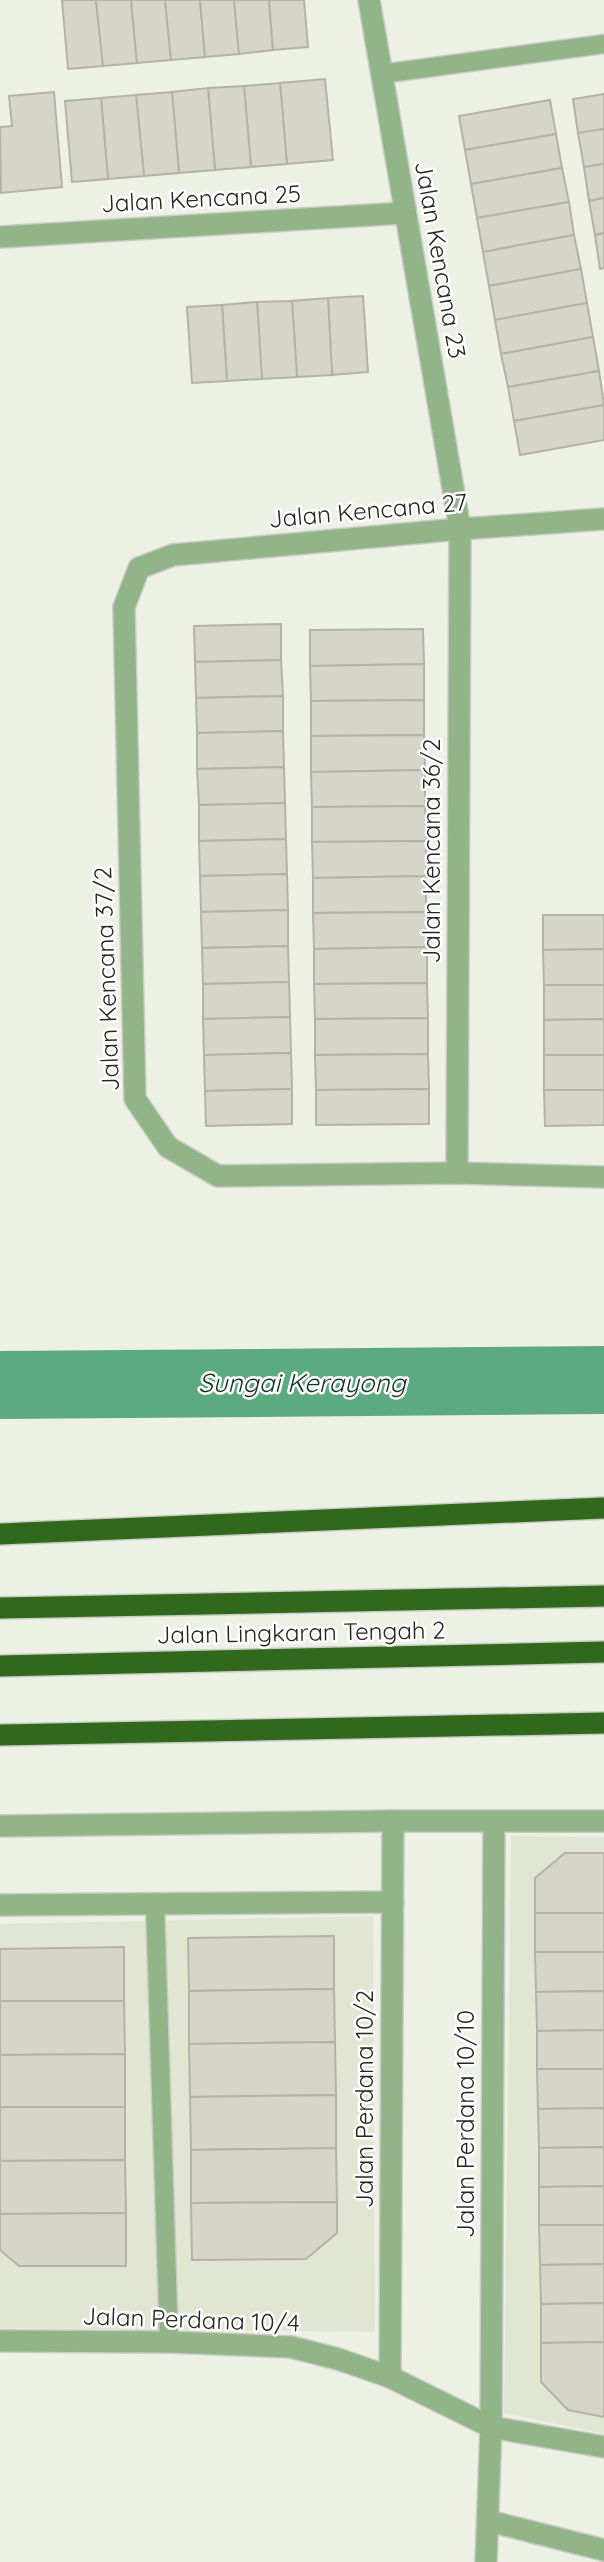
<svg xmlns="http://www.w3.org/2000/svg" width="604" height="2562" viewBox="0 0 604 2562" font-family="Quicksand,sans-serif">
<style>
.built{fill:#e1e6d3}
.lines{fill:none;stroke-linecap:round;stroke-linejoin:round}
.river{stroke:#5ca982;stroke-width:68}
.building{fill:#d7d4c9;stroke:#b5b2a8;stroke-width:2}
.lane-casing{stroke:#c9ccc2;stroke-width:21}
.street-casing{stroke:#c9ccc2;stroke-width:24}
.highway-casing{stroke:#c9ccc2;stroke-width:24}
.lane{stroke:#92b489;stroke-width:18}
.street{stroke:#92b489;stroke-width:21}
.highway{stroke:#30691c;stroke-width:21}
.labels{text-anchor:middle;stroke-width:5;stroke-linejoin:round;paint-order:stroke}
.street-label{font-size:24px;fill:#252622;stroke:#fff}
.water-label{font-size:26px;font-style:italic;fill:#143626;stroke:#fff}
</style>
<rect width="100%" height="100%" fill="#edf0e5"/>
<!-- built -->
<g class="built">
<path d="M511 1836 604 1837V2434L504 2413Z"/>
<path d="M373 1916 375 2332 0 2328V1924Z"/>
</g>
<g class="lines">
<!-- river -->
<path class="river" d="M0 1385 604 1380"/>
</g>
<!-- building -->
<g class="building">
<path d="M62 0H96L103 66 68 69Z"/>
<path d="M96 0H131L137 63 103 66Z"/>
<path d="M131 0H165L171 60 137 63Z"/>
<path d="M165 0H200L205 57 171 60Z"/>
<path d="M200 0H234L239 54 205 57Z"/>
<path d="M234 0H269L273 50 239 54Z"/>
<path d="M269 0H304L308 47 273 50Z"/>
<path d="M325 79 333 160 287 164 280 83Z"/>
<path d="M280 83 287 164 251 167 244 86Z"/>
<path d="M244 86 251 167 215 170 208 88Z"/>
<path d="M208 88 215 170 179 173 172 92Z"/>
<path d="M54 92 62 187 1 193 0 127 12 126 9 96Z"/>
<path d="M172 92 179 173 144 176 136 95Z"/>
<path d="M604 94V129L578 133 573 99Z"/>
<path d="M136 95 144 176 108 179 101 98Z"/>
<path d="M101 98 108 179 72 182 65 101Z"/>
<path d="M550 100 556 134 465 150 459 116Z"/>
<path d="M604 129V164L584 167 578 133Z"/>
<path d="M556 134 562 168 471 184 465 150Z"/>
<path d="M604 164V198L589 201 584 167Z"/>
<path d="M562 168 569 202 477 218 471 184Z"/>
<path d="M604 198V233L595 235 589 201Z"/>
<path d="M569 202 574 235 483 252 477 218Z"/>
<path d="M604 233V268L600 269 595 235Z"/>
<path d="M574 235 581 269 489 286 483 252Z"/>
<path d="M581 269 587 303 495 320 489 286Z"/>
<path d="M363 296 368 372 332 375 328 298Z"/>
<path d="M328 298 332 375 297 377 292 301Z"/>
<path d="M292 301 297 377 262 379 257 302Z"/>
<path d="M257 302 262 379 227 381 222 305Z"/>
<path d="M587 303 593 337 501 354 495 320Z"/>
<path d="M222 305 227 381 192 383 187 307Z"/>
<path d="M593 337 599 371 508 387 501 354Z"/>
<path d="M599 371 604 405 514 421 508 387Z"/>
<path d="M604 405V440L520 455 514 421Z"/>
<path d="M281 624V660L195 662 194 626Z"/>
<path d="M423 629 424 664 310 666V630Z"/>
<path d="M281 660 283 696 196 698 195 662Z"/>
<path d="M424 664V700L311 701 310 666Z"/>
<path d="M283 696V731L197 733 196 698Z"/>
<path d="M424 700V735L311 736V701Z"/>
<path d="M283 731 284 767 197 769V733Z"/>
<path d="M424 735 425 770 311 772V736Z"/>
<path d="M284 767 285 803 199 805 197 769Z"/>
<path d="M425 770V806L312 807 311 772Z"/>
<path d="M285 803 286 839 199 841V805Z"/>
<path d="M425 806 426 841 312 842V807Z"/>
<path d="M286 839 287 874 200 876 199 841Z"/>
<path d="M426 841V876L313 878 312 842Z"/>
<path d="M287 874 288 910 201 912 200 876Z"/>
<path d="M426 876V912L313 913V878Z"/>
<path d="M288 910V946L202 948 201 912Z"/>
<path d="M426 912 427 947 314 949 313 913Z"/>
<path d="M543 915H604V949L543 950Z"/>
<path d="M288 946 289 982 203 984 202 948Z"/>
<path d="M427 947V983L314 984V949Z"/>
<path d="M604 949V985H544L543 950Z"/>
<path d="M289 982 290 1017 203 1019V984Z"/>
<path d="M427 983 428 1018 315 1019 314 984Z"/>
<path d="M544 985H604V1019L544 1020Z"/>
<path d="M290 1017 291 1053 204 1055 203 1019Z"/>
<path d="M428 1018V1054L315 1055V1019Z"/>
<path d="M604 1019V1055H544V1020Z"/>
<path d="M291 1053 292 1089 205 1091 204 1055Z"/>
<path d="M428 1054 429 1089 316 1090 315 1055Z"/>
<rect x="544" y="1055" width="60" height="35"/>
<path d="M292 1089V1124L206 1126 205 1091Z"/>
<path d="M429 1089V1124L316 1125V1090Z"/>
<path d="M544 1090H604V1125L545 1126Z"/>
<path d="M565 1853H604V1913H535V1878Z"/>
<rect x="535" y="1913" width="69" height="39"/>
<path d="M334 1936V1989L189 1991 188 1938Z"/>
<path d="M124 1947V2001H0V1949Z"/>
<path d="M535 1952H604V1991L536 1992Z"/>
<path d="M334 1989 335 2042 189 2044V1991Z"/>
<path d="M604 1991V2030L537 2031 536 1992Z"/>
<path d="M0 2001H124L125 2054 0 2055Z"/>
<path d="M604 2030V2069H537V2031Z"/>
<path d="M335 2042 336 2095 190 2097 189 2044Z"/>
<path d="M125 2054V2107H0V2055Z"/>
<path d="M537 2069H604V2108L538 2109Z"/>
<path d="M336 2095V2148L191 2150 190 2097Z"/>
<path d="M0 2107H125V2160L0 2161Z"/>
<path d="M604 2108V2147L539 2148 538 2109Z"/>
<path d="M604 2147V2186L539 2187V2148Z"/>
<path d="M336 2148 337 2202 191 2203V2150Z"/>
<path d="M125 2160 126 2213 0 2214V2161Z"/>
<path d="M604 2186V2225H539V2187Z"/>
<path d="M337 2202V2233L306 2259 192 2260 191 2203Z"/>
<path d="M126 2213V2266H19L0 2250V2214Z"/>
<path d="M539 2225H604V2264L540 2265Z"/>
<path d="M604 2264V2303L541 2304 540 2265Z"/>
<path d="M604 2303V2342L541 2343V2304Z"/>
<path d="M604 2342V2417L568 2410 541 2382V2343Z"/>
</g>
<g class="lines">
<defs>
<g id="lane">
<path d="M381 74 604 44"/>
<path d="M155 1904 169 2342"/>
</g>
<g id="street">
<path d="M369 0 460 529 457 1173"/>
<path d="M0 237 405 213"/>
<path d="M604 519 460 529 173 555 139 568 124 607 135 1099 168 1147 218 1176 457 1173 604 1177"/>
<path d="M0 1826 393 1821H604"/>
<path d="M0 1905 393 1902"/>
<path d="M0 2341 169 2342 291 2347 338 2359 390 2377 491 2427 604 2447"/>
<path d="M390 2377 393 1821"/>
<path d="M489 2521 604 2550"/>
<path d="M486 2562 491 2427 494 1822"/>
</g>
<g id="highway">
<path d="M0 1534 604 1508"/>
<path d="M0 1608 604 1596"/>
<path d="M0 1666 604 1652"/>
<path d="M0 1735 604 1723"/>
</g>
</defs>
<!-- lane casing -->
<use href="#lane" class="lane-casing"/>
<!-- street casing -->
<use href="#street" class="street-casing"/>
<!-- highway casing -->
<use href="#highway" class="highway-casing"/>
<!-- lane -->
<use href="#lane" class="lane"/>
<!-- street -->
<use href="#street" class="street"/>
<!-- highway -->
<use href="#highway" class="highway"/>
</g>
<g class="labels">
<!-- street labels -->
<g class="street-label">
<text transform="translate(201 199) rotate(-3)" y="8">Jalan Kencana 25</text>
<text transform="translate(440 260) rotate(80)" y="8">Jalan Kencana 23</text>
<text transform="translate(368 511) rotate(-5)" y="8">Jalan Kencana 27</text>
<text transform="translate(432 851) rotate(-90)" y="8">Jalan Kencana 36/2</text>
<text transform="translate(107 979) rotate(-92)" y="8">Jalan Kencana 37/2</text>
<text transform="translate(301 1633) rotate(-1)" y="8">Jalan Lingkaran Tengah 2</text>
<text transform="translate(365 2099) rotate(-90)" y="8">Jalan Perdana 10/2</text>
<text transform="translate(466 2124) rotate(-90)" y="8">Jalan Perdana 10/10</text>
<text transform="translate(191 2320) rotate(2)" y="8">Jalan Perdana 10/4</text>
</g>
<!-- water labels -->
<g class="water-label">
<text x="302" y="1392">Sungai Kerayong</text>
</g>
</g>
</svg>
